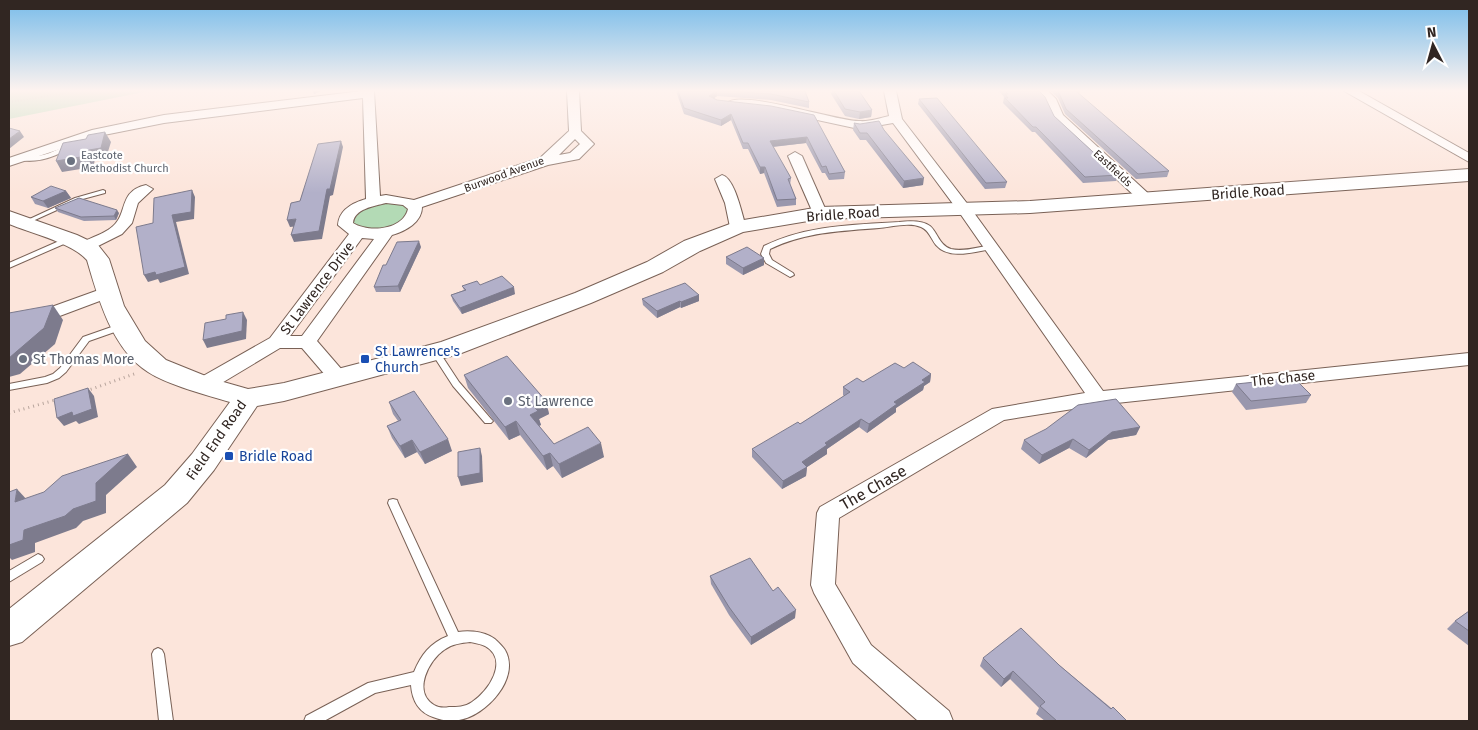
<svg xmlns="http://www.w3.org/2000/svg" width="1478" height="730" viewBox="0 0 1478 730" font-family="'Fira Sans',sans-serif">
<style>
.green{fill:#b3dab5}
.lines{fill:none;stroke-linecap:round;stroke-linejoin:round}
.lane-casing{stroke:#796156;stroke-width:2}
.street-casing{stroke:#796156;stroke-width:2}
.secondary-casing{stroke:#796156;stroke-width:2}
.path-far1{stroke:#b8a59d;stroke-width:2;stroke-dasharray:0.5 2.5;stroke-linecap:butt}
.path{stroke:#b8a59d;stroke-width:3;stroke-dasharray:1 4;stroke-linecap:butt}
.lane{fill:#fff;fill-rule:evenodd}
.street{fill:#fff;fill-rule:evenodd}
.secondary{fill:#fff;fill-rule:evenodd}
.wall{fill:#9997ad}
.shaded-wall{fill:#7d7b8d}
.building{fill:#b2b0c9;stroke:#7d7b8d}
.worship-dot{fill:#6b7280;stroke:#fff;stroke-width:2}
.transit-dot{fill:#1a4fb4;stroke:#fff;stroke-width:2}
.labels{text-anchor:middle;stroke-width:4.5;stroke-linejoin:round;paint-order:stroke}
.far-worship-label{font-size:11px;fill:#5b616d;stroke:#fff;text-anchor:start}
.far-street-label{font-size:11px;fill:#312622;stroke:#fff}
.street-label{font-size:14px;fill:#312622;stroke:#fff}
.transit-label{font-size:14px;fill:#164399;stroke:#fff;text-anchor:start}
.worship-label{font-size:14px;fill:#5b616d;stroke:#fff;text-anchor:start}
.near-street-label{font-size:16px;fill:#312622;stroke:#fff}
</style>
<rect width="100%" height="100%" fill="#fce5db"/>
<!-- green -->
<g class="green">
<path d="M9 91H149L9 119Z"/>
<path d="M388 202 405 204 411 212C388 232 382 233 353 226L352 217 362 209Z"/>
</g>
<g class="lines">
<defs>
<g id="lane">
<path d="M63 142 68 143 67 149C55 158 29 165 16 158 22 155 30 157 37 156 45 155 53 152 61 148Z"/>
<path d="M103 190 105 191V193L79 200 26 224 24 225 21 223 75 198Z"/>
<path d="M899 222C908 221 922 220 930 226 938 233 939 245 951 249 964 252 979 247 991 245L995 247 991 249C974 252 949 260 936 245 931 239 929 230 921 227 909 222 892 227 879 228 841 231 805 232 770 249L769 254 772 260 793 273 794 275 790 277 766 263 761 254 764 246C807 225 852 225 899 222Z"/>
<path d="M66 238H72L73 240 9 268V263Z"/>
<path d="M123 323 127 326 126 328 89 341 66 372 59 378 47 383 9 390V384L45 377 53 374 60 368 83 337Z"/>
<path d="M435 349 438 350 459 382 491 419 493 421 491 423H485L453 386 431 352Z"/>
<path d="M393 499 397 500 398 503 458 632C471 630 489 632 498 642 500 644 503 647 505 650 521 678 486 716 459 720 450 722 441 720 433 717 418 712 412 699 411 685L375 693 324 721H304L306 716 368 683 414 672C421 655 430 643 448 636L388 503 389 500ZM470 642C475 643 481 644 485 646 510 660 488 692 472 702 465 707 457 707 449 707 444 708 439 708 434 705 412 692 429 660 444 650 452 644 461 643 470 642Z"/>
<path d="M38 554 42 556 44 559 42 562 9 582V571Z"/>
<path d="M158 648 162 650 164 654 173 721H159L152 654 154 650Z"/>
</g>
<g id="street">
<path d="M362 91H374L380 196 386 195 414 200 540 158 569 131 567 91H579L581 131 594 144 579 159 548 165 422 207C422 222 406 231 392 235L317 341 349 378 346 383 339 384 332 383 302 348H280L210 390 203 392 196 390 193 385 196 380 270 338 349 234 338 225C339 210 352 203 366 199L363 98 164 123 99 136 9 166V158L92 130 164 115ZM575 139 580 144 570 153 559 155ZM386 203 403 205 408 209C403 230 369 233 353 223 354 209 374 206 386 203ZM362 238 374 239 302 336H290Z"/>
<path d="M884 91H896L902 119 969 206 1103 391 1469 353V365L1098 405 1004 420 839 518 835 584 871 645 949 711 953 721H918L853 663 814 593 811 585 817 513 820 507 992 409 1085 393 959 212 893 123 859 129 771 110 733 107 727 103C741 89 836 121 859 121 869 122 880 118 889 116Z"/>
<path d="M1035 91H1048L1056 99 1063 115 1151 196 1153 199 1151 202H1141L1054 120 1045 101Z"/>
<path d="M1344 91H1359L1469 153V162Z"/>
<path d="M795 152 802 156 827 213 825 216H815L813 213 788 156Z"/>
<path d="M722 175C735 178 742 215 746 227L743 230H733L730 227 725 203 715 179Z"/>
<path d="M146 185 153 189 138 203 132 223 122 234 90 250H78L76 247 78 244C90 238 108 233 116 223 127 210 120 191 146 185Z"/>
<path d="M107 287 113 288 115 292 113 296 41 323 9 327V317L32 314Z"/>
</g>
<path id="secondary" d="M1469 169V181L1030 213 820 219 743 232 700 251 663 272 591 303 459 354 284 401 257 406 214 470 187 503 22 642 9 646V609L165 485 192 454 230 402C206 395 168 385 148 372 112 349 98 298 87 260 72 243 31 233 9 224V211L77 235 98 245 109 259 124 306 145 341 166 360 213 379 248 389 284 383 441 342 575 293 647 262 684 241 738 221 820 207 1030 201Z"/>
</defs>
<!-- lane casing -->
<use href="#lane" class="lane-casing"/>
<!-- street casing -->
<use href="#street" class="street-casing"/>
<!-- secondary casing -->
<use href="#secondary" class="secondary-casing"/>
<!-- path-far1 -->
<path class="path-far1" d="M9 102 81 91"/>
<!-- path -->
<g class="path">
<path d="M86 391 137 373"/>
<path d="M9 413 59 399"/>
</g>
<!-- lane -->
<use href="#lane" class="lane"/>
<!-- street -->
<use href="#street" class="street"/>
<!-- secondary -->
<use href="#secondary" class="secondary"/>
</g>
<!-- wall -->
<g class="wall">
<path d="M676 91H805L809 102V108L771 100 717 96 714 98 717 100 814 115 845 172 844 179 829 180 825 173H822L806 143 773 147 791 178 790 185 796 199V205L777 207 764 173 760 174 748 149H743L731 120 721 126 684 114Z"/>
<path d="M832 91H859L872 110 871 117 859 119 845 116 831 94Z"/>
<path d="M999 91H1039L1054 116 1118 175 1116 181 1083 183 1035 132H1032L1003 103 1004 97Z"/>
<path d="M1051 91H1080V93H1078L1169 171 1167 177 1136 179 1065 114 1058 98Z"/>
<path d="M919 99 1007 182 1005 188 985 189 918 104Z"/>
<path d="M854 123 884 130 923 185 903 188 866 140H860L853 130Z"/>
<path d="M66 191 71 198 48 208 35 204 31 197Z"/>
<path d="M55 208 119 213 116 220 84 221 58 212Z"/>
<path d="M421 247 400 292H376L374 287Z"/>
<path d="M726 257 764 258V265L743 275 726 264Z"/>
<path d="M480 285 515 294 462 314 453 301 451 295 464 290 462 286Z"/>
<path d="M699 295V301L681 308 680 307 657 318 643 305 642 299Z"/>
<path d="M904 368 931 374 930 382 924 386 923 390 896 408V412L867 433 859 427 827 449V454L807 467 806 476 782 489 752 457V449L800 424 844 396 843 395V387L863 382Z"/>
<path d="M464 375 546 401 549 414 539 419 541 425 539 426 554 444 604 457 562 478 553 466 547 470 520 435 509 440 468 388Z"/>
<path d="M1236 384 1311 395 1306 403 1246 410 1232 392Z"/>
<path d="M389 402 452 451 425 464 417 452 405 458 392 438 387 426 398 421 393 414Z"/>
<path d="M1140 427 1136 435 1108 440 1086 458 1069 448 1039 464 1021 449 1024 440Z"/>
<path d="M710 576 773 591 795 618 751 645 729 615 711 584Z"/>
<path d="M1469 611V646L1447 629 1455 621Z"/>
<path d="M983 658 1059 665 1127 721H1045L1036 714 1039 708 1010 679 1001 687 980 666Z"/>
</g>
<!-- shaded-wall -->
<g class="shaded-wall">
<path d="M313 91H321L314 94Z"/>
<path d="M716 91H717V96L709 102V96Z"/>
<path d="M872 110 871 117 859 119 860 112Z"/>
<path d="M731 114V120L721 126V120Z"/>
<path d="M20 131 24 137 9 149V139Z"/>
<path d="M105 132 111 142 106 158 95 160 93 167 62 172 56 161 89 150Z"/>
<path d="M807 137 806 143 770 147V141Z"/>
<path d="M341 141 343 147 333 195 330 196 322 239 294 242 291 235 327 189Z"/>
<path d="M760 167H765L764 173 760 174Z"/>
<path d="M924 178 923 185 903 188 904 181Z"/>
<path d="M192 190 195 197 194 219 176 222 189 274 160 283 158 279 148 282 144 275 172 215Z"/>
<path d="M66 191 71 198 48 208 43 201Z"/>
<path d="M117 210 119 213 116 220 114 216Z"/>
<path d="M296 219 299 226 290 227 287 220Z"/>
<path d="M419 241 421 247 400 292 398 286Z"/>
<path d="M764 258V265L743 275V268Z"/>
<path d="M514 287 515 294 462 314 460 308Z"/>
<path d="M699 295V301L681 308V302Z"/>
<path d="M680 301V307L657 318V311Z"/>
<path d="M53 305 63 320 55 344 20 374 9 377V358Z"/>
<path d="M243 312 247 320 246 339 207 348 203 340Z"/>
<path d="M931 374 930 382 924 386 923 390 896 408V412L867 433 869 424 894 402 922 380Z"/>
<path d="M88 388 94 396 98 417 79 424 76 421 64 426 57 418Z"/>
<path d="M546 401 549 414 539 419 541 425 533 428 530 415 533 406Z"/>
<path d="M861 419 859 427 827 449V454L801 471 807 467 806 476 782 489 783 481 802 462 825 443Z"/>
<path d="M516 421 520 435 509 440 505 427Z"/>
<path d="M1140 427 1136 435 1108 440 1086 458 1089 450 1112 432Z"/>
<path d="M448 439 452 451 425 464 420 452Z"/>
<path d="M1073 439 1069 448 1039 464 1042 455Z"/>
<path d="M412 440 417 452 405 458 400 446Z"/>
<path d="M601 443 604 457 562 478 559 464Z"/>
<path d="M480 448 482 456 483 482 461 486 458 477Z"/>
<path d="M550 453 553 466 547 470 543 456Z"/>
<path d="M128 454 137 467 106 495V513L83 521 76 528 35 543V552L12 560 9 557V545L24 530Z"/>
<path d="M17 489 28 501 15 502Z"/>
<path d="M796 610 795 618 751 645V637Z"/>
<path d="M1013 671 1010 679 1001 687 1004 679Z"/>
</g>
<!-- building -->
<g class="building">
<path d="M678 91H716L709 96 717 100 771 106 814 115 845 172 829 174 826 166 822 167 807 137 770 141 791 178 788 179 796 199 777 200 765 167H760L748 143H743L731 114 721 120 684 108Z"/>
<path d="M728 91H805L809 102 771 94Z"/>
<path d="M834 91H859L872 110 860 112 845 109Z"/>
<path d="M1005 91H1039L1045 97 1054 116 1118 175 1085 177 1036 127H1033L1005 98H1008L1005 94H1008Z"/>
<path d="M1057 91H1076L1169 171 1138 174 1066 109 1059 93Z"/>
<path d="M937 98 1007 182 986 183 919 99Z"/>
<path d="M879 121 884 130 924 178 904 181 867 133H860L854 123 860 124Z"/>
<path d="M9 128 20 131 9 139Z"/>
<path d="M105 132 101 148 89 150 87 156 56 161 63 143 86 139 88 135Z"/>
<path d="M341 141 330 189H327L319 231 291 235 296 219 287 220 291 203 300 201 318 144Z"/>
<path d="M51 186 66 191 43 201 31 197Z"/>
<path d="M192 190 191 212 172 215 185 267 156 275 155 272 144 275 136 227 153 223 154 198Z"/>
<path d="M79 198 117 210 114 216 81 217 55 208Z"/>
<path d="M419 241 398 286 374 287 383 265H386L397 242Z"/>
<path d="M747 247 764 258 743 268 726 257Z"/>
<path d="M502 276 514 287 460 308 451 295 466 290 462 286 477 281 480 285Z"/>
<path d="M685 283 699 295 681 302 680 301 657 311 642 299Z"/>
<path d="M53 305 44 328 9 358V313Z"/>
<path d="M243 312 242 331 203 340 205 323 226 319V315Z"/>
<path d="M507 356 546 401 533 406 538 411 530 415 554 444 588 427 601 443 559 464 550 453 543 456 516 421 505 427 464 375Z"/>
<path d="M913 362 931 374 922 380 925 382 894 402 897 404 869 424 861 419 825 443 827 445 802 462 807 467 783 481 752 449 798 422 800 424 850 392 843 387 857 378 863 382 895 363 904 368Z"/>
<path d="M1294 378 1311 395 1251 401 1236 384Z"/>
<path d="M88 388 92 409 73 416 72 412 57 418 54 399Z"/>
<path d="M414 391 448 439 420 452 412 440 400 446 387 426 401 420 389 402Z"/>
<path d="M1116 399 1140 427 1112 432 1089 450 1073 439 1042 455 1024 440 1046 429 1078 405Z"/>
<path d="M480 448V473L458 477V452Z"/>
<path d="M128 454 96 483V501L73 509 65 516 24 530 23 540 9 545V492L17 489 15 502 44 492 62 476Z"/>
<path d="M750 558 773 591 778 587 796 610 751 637 729 607 710 576Z"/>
<path d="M1469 611V631L1455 621Z"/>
<path d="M1021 628 1059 665 1111 709 1113 707 1127 721H1057L1040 706 1045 702 1013 671 1004 679 983 658Z"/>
</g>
<!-- sky -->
<linearGradient id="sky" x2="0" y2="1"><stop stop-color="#78bcea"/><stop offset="0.47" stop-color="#fef3ef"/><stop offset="1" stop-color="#fef3ef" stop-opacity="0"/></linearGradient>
<rect width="1478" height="193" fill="url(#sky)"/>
<!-- markers -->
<g class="worship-dot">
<circle cx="71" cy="161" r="5"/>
<circle cx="23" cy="359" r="5"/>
<circle cx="508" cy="401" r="5"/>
</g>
<g class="transit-dot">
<rect x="360" y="354" width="10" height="10" rx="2.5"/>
<rect x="224" y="451" width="10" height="10" rx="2.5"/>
</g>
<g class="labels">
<!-- far-worship labels -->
<g class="far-worship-label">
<text x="81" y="159">Eastcote<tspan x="81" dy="13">Methodist Church</tspan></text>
</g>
<!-- far-street labels -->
<g class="far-street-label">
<text transform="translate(1113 168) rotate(43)" y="4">Eastfields</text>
<text transform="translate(504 174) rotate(-20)" y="4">Burwood Avenue</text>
</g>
<!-- street labels -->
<g class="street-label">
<text transform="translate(1248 192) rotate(-4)" y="5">Bridle Road</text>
<text transform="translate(843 214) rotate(-4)" y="5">Bridle Road</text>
<text transform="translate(317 288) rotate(-53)" y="5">St Lawrence Drive</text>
<text transform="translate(1283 378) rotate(-6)" y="5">The Chase</text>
<text transform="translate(216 440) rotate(-55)" y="5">Field End Road</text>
</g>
<!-- transit labels -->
<g class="transit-label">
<text x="375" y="356">St Lawrence's<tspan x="375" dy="16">Church</tspan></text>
<text x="239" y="461">Bridle Road</text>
</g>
<!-- worship labels -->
<g class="worship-label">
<text x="33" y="364">St Thomas More</text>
<text x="518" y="406">St Lawrence</text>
</g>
<!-- near-street labels -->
<g class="near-street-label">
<text transform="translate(873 487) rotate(-30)" y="6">The Chase</text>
</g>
</g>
<!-- border -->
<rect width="1478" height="730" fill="none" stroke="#312622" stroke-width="20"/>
<!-- north arrow -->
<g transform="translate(1433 45) rotate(354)" stroke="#ffffff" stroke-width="4" paint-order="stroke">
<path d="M0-4L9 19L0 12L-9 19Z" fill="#312622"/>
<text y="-8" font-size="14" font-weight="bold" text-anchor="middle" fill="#312622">N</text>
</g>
</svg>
